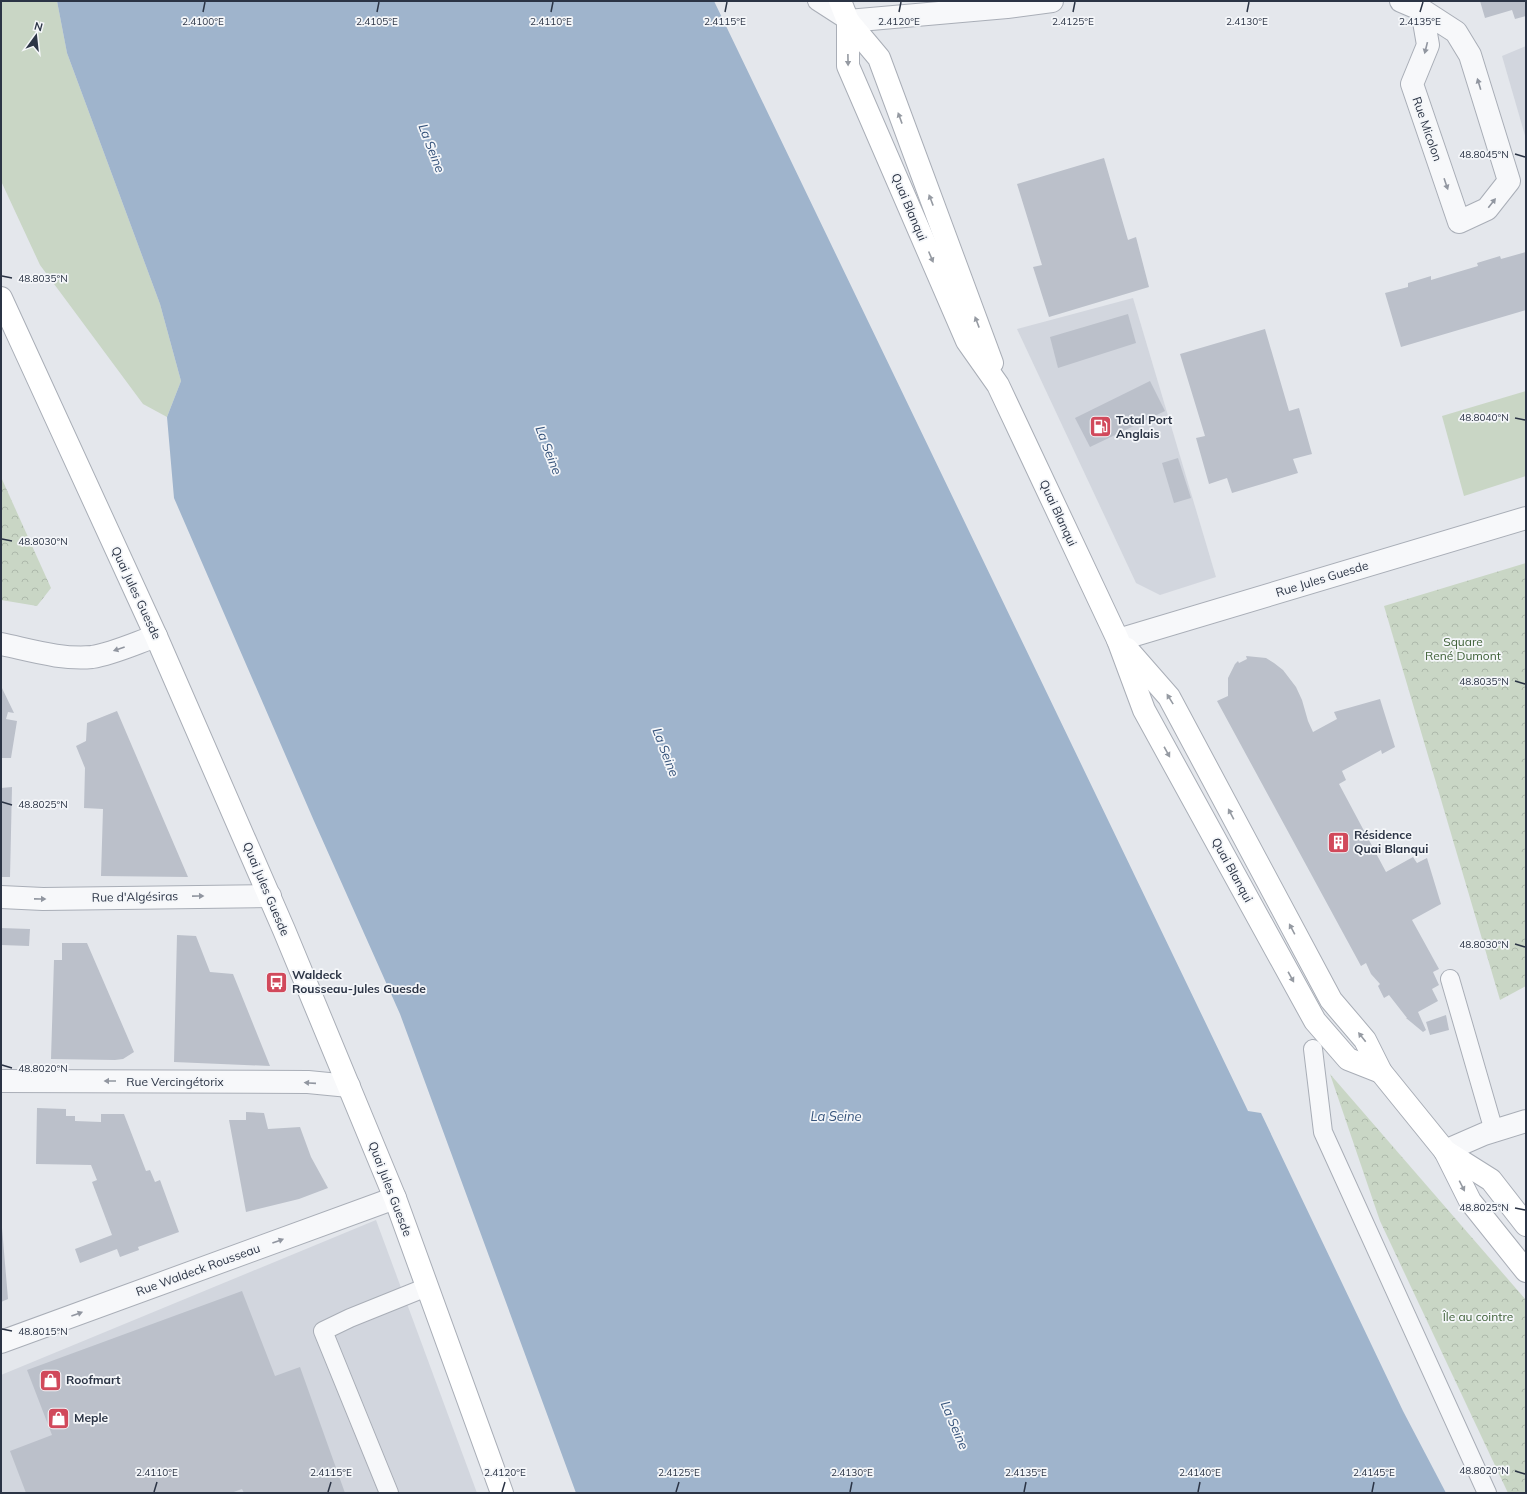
<svg xmlns="http://www.w3.org/2000/svg" width="1527" height="1494" viewBox="0 0 1527 1494" font-family="Mulish,sans-serif">
<style>
.built{fill:#d2d6de}
.grass{fill:#c9d6c5}
.park{fill:url(#park-crowns)}
.water{fill:#9fb4cc}
.building{fill:#bbc0ca}
.lines{fill:none;stroke-linecap:round;stroke-linejoin:round}
.service-casing{stroke:#a9aeb7;stroke-width:20}
.minor-casing{stroke:#a9aeb7;stroke-width:24}
.tertiary-casing{stroke:#a9aeb7;stroke-width:24}
.secondary-casing{stroke:#a9aeb7;stroke-width:24}
.service{stroke:#f7f8fa;stroke-width:18}
.minor{stroke:#f7f8fa;stroke-width:22}
.tertiary{stroke:#f7f8fa;stroke-width:22}
.secondary{stroke:#fff;stroke-width:22}
.oneway{fill:#9196a0}
.oneway2{fill:#959aa2}
.ticks{fill:none;stroke:#2b3445;stroke-width:1.5}
.labels{text-anchor:middle;stroke-width:3.5;stroke-linejoin:round;paint-order:stroke}
.street-label{font-size:12px;fill:#2b3445;stroke:#f4f6f9}
.poi-label{font-size:12px;font-weight:bold;fill:#2b3445;stroke:#f4f6f9;text-anchor:start}
.park-label{font-size:12px;fill:#3f6138;stroke:#f4f6f9}
.water-label{font-size:13px;font-style:italic;fill:#34527a;stroke:#f4f6f9}
.ticks-label{font-size:10px;text-anchor:middle;fill:#2b3445;stroke:#f4f6f9;stroke-width:3.5;stroke-linejoin:round;paint-order:stroke}
</style>
<defs>
<pattern id="park-crowns" width="20" height="18" patternUnits="userSpaceOnUse"><rect width="20" height="18" fill="#c9d6c5"/><path d="M2 6a3 3 0 1 1 6 0M12 15a3 3 0 1 1 6 0" fill="none" stroke="#adb8ab"/></pattern>
</defs>
<rect width="100%" height="100%" fill="#e4e7ec"/>
<!-- built -->
<g class="built">
<path d="M1526 46V139L1502 56Z"/>
<path d="M1133 298 1216 577 1160 595 1136 583 1017 329Z"/>
<path d="M376 1220 477 1493H1V1375Z"/>
</g>
<!-- grass -->
<g class="grass">
<path d="M1 1H57L67 53 160 304 181 381 167 417 143 404 40 265 1 181Z"/>
<path d="M1526 391V476L1464 496 1442 416Z"/>
</g>
<!-- park -->
<g class="park">
<path d="M1 477 51 588 37 606 1 600Z"/>
<path d="M1526 563V986L1500 1000 1384 606Z"/>
<path d="M1330 1074 1526 1300V1493H1508L1380 1221Z"/>
</g>
<!-- water -->
<path class="water" d="M57 1H714L1248 1111 1261 1113 1403 1411 1446 1493H576L400 1014 314 821 174 498 167 417 181 381 160 304 67 53Z"/>
<!-- building -->
<g class="building">
<path d="M1480 1H1526V16L1515 19 1512 10 1485 18Z"/>
<path d="M1104 158 1128 240 1136 237 1149 287 1049 317 1033 267 1042 265 1017 184Z"/>
<path d="M1526 252V310L1401 347 1385 293 1408 287V283L1431 276V280L1478 266 1477 263 1500 256 1501 259Z"/>
<path d="M1128 314 1136 343 1058 368 1050 337Z"/>
<path d="M1265 329 1289 411 1299 408 1312 454 1293 459 1298 473 1232 493 1227 478 1209 484 1196 438 1205 436 1180 354Z"/>
<path d="M1150 381 1165 411 1090 447 1075 418Z"/>
<path d="M1178 458 1191 498 1174 503 1162 463Z"/>
<path d="M1246 656 1266 658 1274 663 1283 670 1296 687 1302 700 1308 721 1313 732 1337 719 1334 712 1380 699 1395 747 1382 754 1381 750 1342 771 1346 780 1339 784 1386 872 1413 857 1417 863 1427 858 1441 904 1412 920 1439 969 1433 972 1439 985 1432 989 1438 1001 1418 1012 1426 1030 1423 1032 1406 1018H1407L1389 995 1384 998 1378 986 1380 984 1371 974 1366 963 1361 966 1217 701 1228 696V678L1235 664 1238 661 1239 663 1247 659Z"/>
<path d="M1 686 14 713 8 712 6 719 17 721 11 758H1Z"/>
<path d="M117 711 188 877 101 876 103 809 84 808 85 768 76 746 86 741 87 723Z"/>
<path d="M12 787 10 877H1V788Z"/>
<path d="M1 928 30 929 29 946 1 945Z"/>
<path d="M177 935 196 936 210 972 233 974 270 1066 174 1062Z"/>
<path d="M62 943H87L134 1052 123 1059 115 1060 51 1059 54 960H62Z"/>
<path d="M1446 1015 1449 1030 1430 1035 1426 1022Z"/>
<path d="M37 1108 66 1109V1116H75V1121L101 1122V1114H124L146 1171 150 1170 155 1182 160 1180 179 1232 138 1247 139 1250 120 1257 117 1249 80 1263 75 1249 112 1235 92 1182 97 1180 91 1165 36 1164Z"/>
<path d="M246 1112 264 1113 268 1129 300 1127 311 1157 328 1188 299 1199 246 1212 229 1120H246Z"/>
<path d="M1 1228H2L8 1299 1 1302Z"/>
<path d="M242 1291 275 1376 300 1367 345 1493H244L242 1489 231 1493H26L10 1451 52 1435 27 1370Z"/>
</g>
<g class="lines">
<defs>
<g id="service">
<path d="M817 1 848 21"/>
<path d="M1450 979 1494 1131"/>
<path d="M1313 1049 1323 1132 1487 1493"/>
<path d="M389 1493 323 1331 350 1318 427 1287"/>
</g>
<g id="minor">
<path d="M1401 1 1422 10 1456 32 1470 55 1509 181 1487 209 1459 222 1412 84 1428 45 1422 10"/>
<path d="M848 21 1007 7 1052 1"/>
<path d="M1118 640 1526 518"/>
<path d="M1 897 43 899 270 896"/>
<path d="M1 1081 308 1082 349 1086"/>
<path d="M1445 1151 1484 1134 1526 1121"/>
<path d="M1 1342 395 1198"/>
</g>
<path id="tertiary" d="M1 644C30 650 62 660 92 657 112 654 136 643 156 636"/>
<g id="secondary">
<path d="M840 1 848 21 879 58 992 363"/>
<path d="M848 21V66L967 341 998 385 1118 640 1144 710 1315 1021 1348 1059 1381 1072"/>
<path d="M1 298 156 636 284 930 395 1198 502 1493"/>
<path d="M1127 649 1169 697 1331 1000 1365 1040 1381 1072 1445 1151 1470 1201 1526 1271"/>
<path d="M1445 1151 1491 1180 1526 1225"/>
</g>
</defs>
<!-- service casing -->
<use href="#service" class="service-casing"/>
<!-- minor casing -->
<use href="#minor" class="minor-casing"/>
<!-- tertiary casing -->
<use href="#tertiary" class="tertiary-casing"/>
<!-- secondary casing -->
<use href="#secondary" class="secondary-casing"/>
<!-- service -->
<use href="#service" class="service"/>
<!-- minor -->
<use href="#minor" class="minor"/>
<!-- tertiary -->
<use href="#tertiary" class="tertiary"/>
<!-- secondary -->
<use href="#secondary" class="secondary"/>
</g>
<!-- one-way arrows -->
<defs><path id="oneway-solid" d="M-6-.8H1V-3.2L6.5 0L1 3.2V.8H-6Z"/></defs>
<g class="oneway">
<use href="#oneway-solid" transform="translate(1426 48) rotate(104)"/>
<use href="#oneway-solid" transform="translate(1479 84) rotate(-107)"/>
<use href="#oneway-solid" transform="translate(1446 184) rotate(71)"/>
<use href="#oneway-solid" transform="translate(1492 203) rotate(-52)"/>
<use href="#oneway-solid" transform="translate(119 649) rotate(161)"/>
<use href="#oneway-solid" transform="translate(198 896) rotate(-1)"/>
<use href="#oneway-solid" transform="translate(40 899) rotate(1)"/>
<use href="#oneway-solid" transform="translate(110 1081) rotate(-180)"/>
<use href="#oneway-solid" transform="translate(310 1083) rotate(-176)"/>
<use href="#oneway-solid" transform="translate(278 1241) rotate(-20)"/>
<use href="#oneway-solid" transform="translate(77 1314) rotate(-20)"/>
</g>
<g class="oneway2">
<use href="#oneway-solid" transform="translate(848 60) rotate(89)"/>
<use href="#oneway-solid" transform="translate(900 118) rotate(-110)"/>
<use href="#oneway-solid" transform="translate(931 200) rotate(-111)"/>
<use href="#oneway-solid" transform="translate(931 257) rotate(67)"/>
<use href="#oneway-solid" transform="translate(977 322) rotate(-111)"/>
<use href="#oneway-solid" transform="translate(1170 699) rotate(-122)"/>
<use href="#oneway-solid" transform="translate(1167 752) rotate(61)"/>
<use href="#oneway-solid" transform="translate(1231 814) rotate(-118)"/>
<use href="#oneway-solid" transform="translate(1292 929) rotate(-118)"/>
<use href="#oneway-solid" transform="translate(1291 977) rotate(61)"/>
<use href="#oneway-solid" transform="translate(1362 1037) rotate(-128)"/>
<use href="#oneway-solid" transform="translate(1462 1186) rotate(63)"/>
</g>
<!-- ticks -->
<path class="ticks" d="M203 12 205 2M377 12 379 2M551 12 553 2M725 12 727 2M899 12 901 2M1073 12 1075 2M1247 12 1249 2M1420 12 1423 2M1515 154 1525 157M2 276 12 278M1515 418 1525 420M2 539 12 541M1515 681 1525 684M2 802 12 805M1515 944 1525 947M2 1065 12 1068M1515 1208 1525 1210M2 1329 12 1331M1515 1471 1525 1474M154 1492 157 1482M328 1492 331 1482M502 1492 505 1482M676 1492 679 1482M850 1492 852 1482M1024 1492 1026 1482M1198 1492 1200 1482M1372 1492 1374 1482"/>
<!-- icons -->
<defs>
<symbol id="fuel-square" viewBox="-11 -11 22 22"><rect x="-9" y="-9" width="18" height="18" rx="4" fill="#d1495b" stroke="#f4f6f9"/><path d="M-5.5-6h7V0h2V4h1.3V-2.5L3-4.5l.8-.8L6-3V5H2.5V1h-1V6h-7ZM-4.2-4.7v3.2H.2V-4.7Z" fill="#fff"/></symbol>
<symbol id="building-square" viewBox="-11 -11 22 22"><rect x="-9" y="-9" width="18" height="18" rx="4" fill="#d1495b" stroke="#f4f6f9"/><path d="M-4-6H4V6H1V3H-1V6H-4ZM-2.5-4.3h1.7v1.8h-1.7ZM.8-4.3h1.7v1.8H.8ZM-2.5-1h1.7V.8h-1.7ZM.8-1h1.7V.8H.8Z" fill="#fff"/></symbol>
<symbol id="bus-square" viewBox="-11 -11 22 22"><rect x="-9" y="-9" width="18" height="18" rx="4" fill="#d1495b" stroke="#f4f6f9"/><path d="M-5-6H5V4H4V6H2V4H-2V6H-4V4H-5ZM-3.5-4V0h7V-4ZM-3.5 1.2v1.5H-2V1.2ZM2 1.2v1.5H3.5V1.2Z" fill="#fff"/></symbol>
<symbol id="shop-square" viewBox="-11 -11 22 22"><rect x="-9" y="-9" width="18" height="18" rx="4" fill="#d1495b" stroke="#f4f6f9"/><path d="M-5-2.5h2.3a2.7 3.5 0 0 1 5.4 0H5L5.5 6h-11ZM-1.5-2.5h3a1.5 2.3 0 0 0-3 0Z" fill="#fff"/></symbol>
</defs>
<g fill-rule="evenodd">
<use href="#fuel-square" x="1088" y="414" width="25" height="25"/>
<use href="#building-square" x="1326" y="830" width="25" height="25"/>
<use href="#bus-square" x="264" y="970" width="25" height="25"/>
<use href="#shop-square" x="38" y="1368" width="25" height="25"/>
<use href="#shop-square" x="46" y="1406" width="25" height="25"/>
</g>
<g class="labels">
<!-- street labels -->
<g class="street-label">
<text transform="translate(1427 129) rotate(71)" y="4">Rue Micolon</text>
<text transform="translate(909 207) rotate(67)" y="4">Quai Blanqui</text>
<text transform="translate(1058 513) rotate(65)" y="4">Quai Blanqui</text>
<text transform="translate(1322 579) rotate(-17)" y="4">Rue Jules Guesde</text>
<text transform="translate(136 593) rotate(65)" y="4">Quai Jules Guesde</text>
<text transform="translate(1232 870) rotate(61)" y="4">Quai Blanqui</text>
<text transform="translate(266 889) rotate(67)" y="4">Quai Jules Guesde</text>
<text transform="translate(135 897) rotate(-1)" y="4">Rue d'Algésiras</text>
<text x="175" y="1086">Rue Vercingétorix</text>
<text transform="translate(390 1189) rotate(69)" y="4">Quai Jules Guesde</text>
<text transform="translate(198 1270) rotate(-20)" y="4">Rue Waldeck Rousseau</text>
</g>
<!-- poi labels -->
<g class="poi-label">
<text x="1116" y="424">Total Port<tspan x="1116" dy="14">Anglais</tspan></text>
<text x="1354" y="839">Résidence<tspan x="1354" dy="14">Quai Blanqui</tspan></text>
<text x="292" y="979">Waldeck<tspan x="292" dy="14">Rousseau-Jules Guesde</tspan></text>
<text x="66" y="1384">Roofmart</text>
<text x="74" y="1422">Meple</text>
</g>
<!-- park labels -->
<g class="park-label">
<text x="1463" y="646">Square<tspan x="1463" dy="14">René Dumont</tspan></text>
<text x="1478" y="1321">Île au cointre</text>
</g>
<!-- water labels -->
<g class="water-label">
<text transform="translate(432 148) rotate(69)" y="5">La Seine</text>
<text transform="translate(549 450) rotate(69)" y="5">La Seine</text>
<text transform="translate(666 752) rotate(69)" y="5">La Seine</text>
<text x="836" y="1121">La Seine</text>
<text transform="translate(955 1425) rotate(67)" y="5">La Seine</text>
</g>
</g>
<g class="ticks-label">
<text x="203" y="25">2.4100°E</text>
<text x="377" y="25">2.4105°E</text>
<text x="551" y="25">2.4110°E</text>
<text x="725" y="25">2.4115°E</text>
<text x="899" y="25">2.4120°E</text>
<text x="1073" y="25">2.4125°E</text>
<text x="1247" y="25">2.4130°E</text>
<text x="1420" y="25">2.4135°E</text>
<text x="1484" y="158">48.8045°N</text>
<text x="43" y="282">48.8035°N</text>
<text x="1484" y="421">48.8040°N</text>
<text x="43" y="545">48.8030°N</text>
<text x="1484" y="685">48.8035°N</text>
<text x="43" y="808">48.8025°N</text>
<text x="1484" y="948">48.8030°N</text>
<text x="43" y="1072">48.8020°N</text>
<text x="1484" y="1211">48.8025°N</text>
<text x="43" y="1335">48.8015°N</text>
<text x="1484" y="1474">48.8020°N</text>
<text x="157" y="1476">2.4110°E</text>
<text x="331" y="1476">2.4115°E</text>
<text x="505" y="1476">2.4120°E</text>
<text x="679" y="1476">2.4125°E</text>
<text x="852" y="1476">2.4130°E</text>
<text x="1026" y="1476">2.4135°E</text>
<text x="1200" y="1476">2.4140°E</text>
<text x="1374" y="1476">2.4145°E</text>
</g>
<!-- border -->
<rect width="1527" height="1494" fill="none" stroke="#2b3445" stroke-width="4"/>
<!-- north arrow -->
<g transform="translate(36 36) rotate(15)" stroke="#f4f6f9" stroke-width="3" paint-order="stroke">
<path d="M0-3L7 15L0 10L-7 15Z" fill="#2b3445"/>
<text y="-6" font-size="11" font-weight="bold" text-anchor="middle" fill="#2b3445">N</text>
</g>
</svg>
